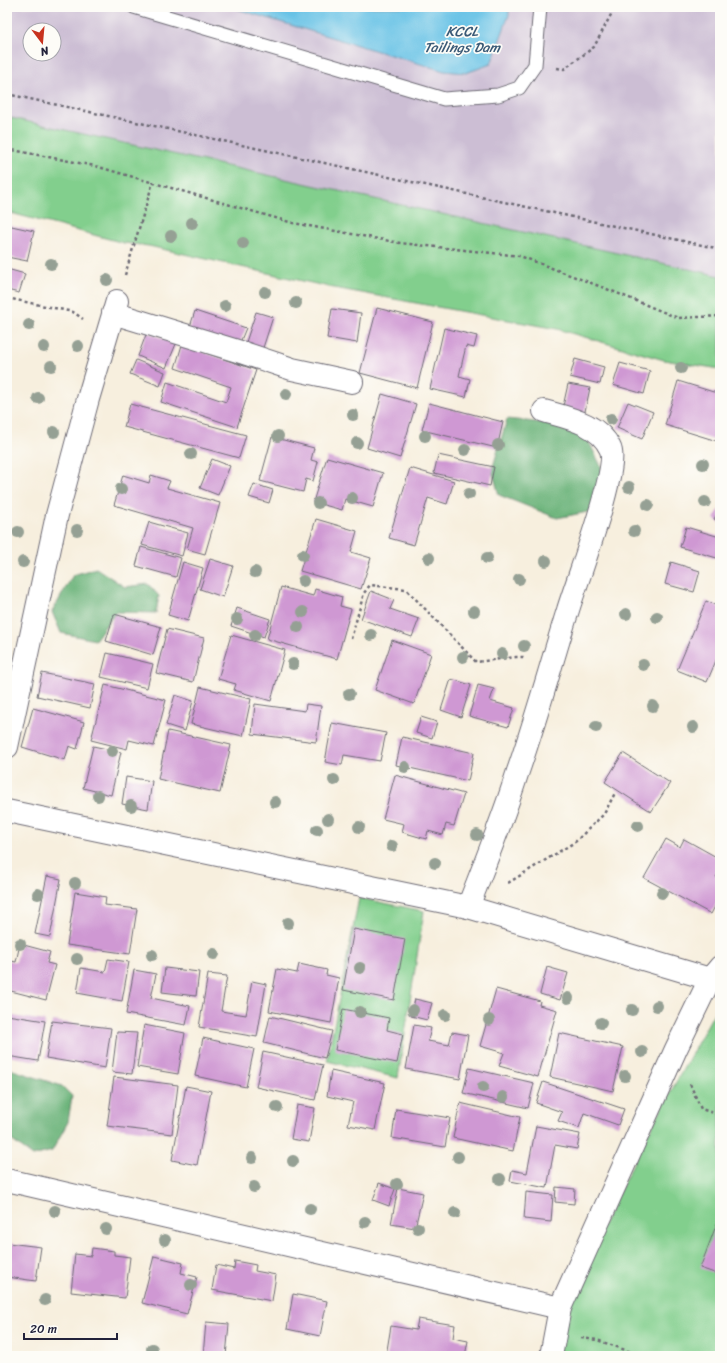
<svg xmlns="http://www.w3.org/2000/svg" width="727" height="1363" viewBox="0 0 727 1363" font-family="Sriracha,sans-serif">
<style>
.industrial{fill:#ccbed4;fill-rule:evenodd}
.green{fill:#82cf8d;stroke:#527864}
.forest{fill:#69b278;stroke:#466a5a}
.water{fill:#68c2e6;stroke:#457290}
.building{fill:#cf98d3}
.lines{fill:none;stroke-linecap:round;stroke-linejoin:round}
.lane-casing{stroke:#6d6a74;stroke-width:15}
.street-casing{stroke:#6d6a74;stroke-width:24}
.path{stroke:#6d6a74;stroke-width:2.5;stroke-dasharray:3 3;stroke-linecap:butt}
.lane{stroke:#fff;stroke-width:13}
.street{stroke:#fff;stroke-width:22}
.tree{fill:#95a094}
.labels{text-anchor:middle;stroke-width:3.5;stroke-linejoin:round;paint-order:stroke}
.water-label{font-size:14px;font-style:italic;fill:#3a5a77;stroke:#fdfcf7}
</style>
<rect width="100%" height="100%" fill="#fdfcf7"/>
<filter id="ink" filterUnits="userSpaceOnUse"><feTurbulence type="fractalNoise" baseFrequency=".025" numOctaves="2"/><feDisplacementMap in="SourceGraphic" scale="8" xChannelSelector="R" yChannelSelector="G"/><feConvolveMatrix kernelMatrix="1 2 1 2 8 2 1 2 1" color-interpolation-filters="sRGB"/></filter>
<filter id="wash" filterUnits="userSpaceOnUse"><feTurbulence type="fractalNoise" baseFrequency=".012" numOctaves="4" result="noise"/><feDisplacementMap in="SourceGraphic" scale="16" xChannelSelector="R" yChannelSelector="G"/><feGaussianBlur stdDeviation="0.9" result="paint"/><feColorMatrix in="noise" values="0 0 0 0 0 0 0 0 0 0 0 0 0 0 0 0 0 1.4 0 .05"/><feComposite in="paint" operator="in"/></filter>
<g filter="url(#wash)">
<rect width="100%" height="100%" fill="#f7efde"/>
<!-- industrial -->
<path class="industrial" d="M7 7H720V276L7 117ZM30 30H54V54H30Z"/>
<!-- green -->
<g class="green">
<path d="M7 117 720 276V369L664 360 557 329 329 287 149 246 124 243 7 212Z"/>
<path d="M359 898 424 911 398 1078 327 1061Z"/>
<path d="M720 1002V1356H558L566 1301 646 1137Z"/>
</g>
<!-- forest -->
<g class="forest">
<path d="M507 419 565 425 589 442 602 468 593 511 557 518 499 495 492 470Z"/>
<path d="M96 568 125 587 148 584 159 596 156 613 116 612 95 640 61 633 52 612 73 575Z"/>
<path d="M7 1068 62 1086 72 1096 68 1122 52 1151 33 1156 11 1140 7 1139Z"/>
</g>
<!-- water -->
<path class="water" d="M230 7H509V15L491 64 466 73 444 71Z"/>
<g id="blocks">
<!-- building -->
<g class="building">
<path d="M7 225 34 231 27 261 7 257Z"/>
<path d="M7 269 25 274 19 293 7 290Z"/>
<path d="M377 308 433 322 417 388 360 373Z"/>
<path d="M332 309 361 313 357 343 327 338Z"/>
<path d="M195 311 246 328 237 350 188 333Z"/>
<path d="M256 312 273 317 260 357 243 351Z"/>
<path d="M444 328 477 336 474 348 466 346 459 376 470 379 466 397 430 389Z"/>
<path d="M147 332 176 344 166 368 138 356Z"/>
<path d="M182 345 256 370 237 427 161 402 167 382 226 402 231 387 175 368Z"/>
<path d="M575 359 604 367 600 384 570 377Z"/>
<path d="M136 360 165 372 160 386 130 374Z"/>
<path d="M620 363 650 371 644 394 613 385Z"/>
<path d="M678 381 720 394V432L717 441 665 425Z"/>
<path d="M568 384 590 388 584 416 562 411Z"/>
<path d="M382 394 416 404 400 458 367 448Z"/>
<path d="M628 402 653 412 642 439 617 428Z"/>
<path d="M429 403 503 422 497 448 422 430Z"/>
<path d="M130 404 246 435 239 458 124 427Z"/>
<path d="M272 437 314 448 311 460 318 462 313 481 306 479 303 492 260 481Z"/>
<path d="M438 455 494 467 490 486 434 473Z"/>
<path d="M327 457 383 473 373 507 345 499 342 510 313 502Z"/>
<path d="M212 459 230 466 218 495 200 488Z"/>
<path d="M410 468 454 481 447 504 428 498 414 545 389 538Z"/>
<path d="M123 475 149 483 151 475 170 481 167 488 220 503 205 554 187 549 193 528 114 505Z"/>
<path d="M254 484 273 490 269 503 249 497Z"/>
<path d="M720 508V523L714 519Z"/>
<path d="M316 519 357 531 351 552 371 558 361 589 300 571Z"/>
<path d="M149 522 188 533 182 556 142 545Z"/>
<path d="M686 527 720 537V559L680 547Z"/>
<path d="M141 547 181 558 176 577 136 566Z"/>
<path d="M210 559 233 566 223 597 200 589Z"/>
<path d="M183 562 203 568 188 621 168 615Z"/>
<path d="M671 562 700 571 694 592 665 584Z"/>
<path d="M281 587 313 596 315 589 342 597 340 606 351 609 337 659 267 639Z"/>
<path d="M371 591 394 600 390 609 419 619 412 637 361 619Z"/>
<path d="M706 601 720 607V651L707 682 677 670Z"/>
<path d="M237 608 270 619 264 637 231 626Z"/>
<path d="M114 614 161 627 153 655 106 641Z"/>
<path d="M167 629 204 638 193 682 156 673Z"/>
<path d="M7 631 10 632 7 641Z"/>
<path d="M231 635 285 650 271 701 234 690 236 684 218 679Z"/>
<path d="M392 640 431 654 414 704 375 690Z"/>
<path d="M107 653 153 664 147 688 101 677Z"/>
<path d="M42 673 95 684 90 708 37 696Z"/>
<path d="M451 679 471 685 461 717 441 710Z"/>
<path d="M105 685 166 700 154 746 129 740 127 749 91 740Z"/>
<path d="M478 685 494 689 490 701 514 708 508 727 469 716Z"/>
<path d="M200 687 251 699 243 736 191 724Z"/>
<path d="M175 695 193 701 185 731 166 725Z"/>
<path d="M255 704 305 711 306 704 321 706 316 742 252 734Z"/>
<path d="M33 708 84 722 77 749 69 746 65 760 22 747Z"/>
<path d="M421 717 437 722 432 738 416 733Z"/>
<path d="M332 723 386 733 380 761 344 755 342 765 325 762Z"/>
<path d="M168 731 231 745 220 793 158 779Z"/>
<path d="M402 737 474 753 468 781 396 765Z"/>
<path d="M93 746 121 752 111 795 83 788Z"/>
<path d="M623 753 670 783 651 812 605 782Z"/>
<path d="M395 775 464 794 454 826 446 824 443 835 428 831 426 839 402 832 404 824 383 819Z"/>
<path d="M126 777 152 781 148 809 122 804Z"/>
<path d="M666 839 680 847 684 839 720 859V871L716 877 720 879V897L711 914 644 878Z"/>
<path d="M47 876 61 879 50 937 35 934Z"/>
<path d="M75 892 106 897 105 905 137 909 130 954 67 945Z"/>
<path d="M354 929 405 939 394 1000 343 990Z"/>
<path d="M20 944 50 952 47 963 55 965 46 1000 7 990V960L16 962Z"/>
<path d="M108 959 129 962 122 1001 77 993 81 968 105 972Z"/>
<path d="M299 964 327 970 326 975 339 978 331 1023 269 1011 277 969 297 973Z"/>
<path d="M547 967 568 973 560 1000 540 994Z"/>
<path d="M165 968 199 972 196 996 162 992Z"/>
<path d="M134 970 156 974 151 998 190 1006 186 1025 126 1014Z"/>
<path d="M208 974 227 976 221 1011 246 1015 252 981 266 984 257 1037 199 1027Z"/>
<path d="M496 989 540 1001 539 1005 557 1010 538 1077 499 1066 504 1053 480 1046Z"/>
<path d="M415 999 432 1003 427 1020 411 1016Z"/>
<path d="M343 1009 389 1018 387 1030 403 1034 397 1063 335 1050Z"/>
<path d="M7 1015 45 1021 38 1061 7 1056Z"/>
<path d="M270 1016 332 1031 325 1058 264 1043Z"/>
<path d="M52 1021 111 1028 105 1068 46 1058Z"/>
<path d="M144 1025 185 1033 178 1074 137 1067Z"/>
<path d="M414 1025 431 1028 428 1041 449 1045 452 1032 468 1035 460 1079 406 1069Z"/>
<path d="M117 1032 137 1033 132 1074 112 1072Z"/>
<path d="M559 1033 623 1047 613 1091 550 1077Z"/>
<path d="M203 1038 254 1049 246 1087 195 1076Z"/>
<path d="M263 1052 323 1065 315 1100 256 1087Z"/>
<path d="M469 1068 534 1083 528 1108 463 1093Z"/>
<path d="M331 1071 385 1083 375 1130 348 1125 353 1102 327 1096Z"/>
<path d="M114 1077 178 1085 172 1134 107 1126Z"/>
<path d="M543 1082 624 1109 618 1125 584 1113 579 1128 558 1121 562 1112 536 1103Z"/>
<path d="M186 1086 211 1091 197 1165 172 1160Z"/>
<path d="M460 1103 520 1117 513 1151 453 1138Z"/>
<path d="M297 1105 315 1108 309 1142 291 1139Z"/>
<path d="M396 1109 450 1118 445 1147 392 1138Z"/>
<path d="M536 1126 580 1134 577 1149 555 1145 547 1188 510 1181 512 1170 527 1173Z"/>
<path d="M379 1183 395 1189 389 1206 373 1200Z"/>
<path d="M556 1187 575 1189 574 1204 555 1202Z"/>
<path d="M398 1188 423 1193 415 1228 391 1224Z"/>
<path d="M526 1192 553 1195 551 1222 524 1219Z"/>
<path d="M720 1215V1275L700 1268Z"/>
<path d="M8 1243 41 1247 36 1281 7 1277Z"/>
<path d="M92 1248 114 1251V1255L130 1257 125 1298 71 1292 75 1254 91 1256Z"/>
<path d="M154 1256 183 1263 181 1273 197 1277 187 1314 142 1303Z"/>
<path d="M235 1261 256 1265 255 1271 276 1275 272 1301 212 1290 216 1265 234 1269Z"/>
<path d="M293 1294 327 1301 320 1336 287 1329Z"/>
<path d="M418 1319 455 1325 453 1338 468 1341 465 1356H386L391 1326 416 1330Z"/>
<path d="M206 1322 229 1324 226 1356H203Z"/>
</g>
</g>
</g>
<g filter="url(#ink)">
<use href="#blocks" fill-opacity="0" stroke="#6d6a74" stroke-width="1"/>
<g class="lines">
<defs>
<path id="lane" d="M134 7 444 99 498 95 519 88 535 65 540 7"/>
<g id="street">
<path d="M113 313 244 353 292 369 352 382"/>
<path d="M7 747 57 515 88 399 117 301"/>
<path d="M7 811 468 907 710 979"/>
<path d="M468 907C485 863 503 819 517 774 536 720 551 664 568 610 576 583 620 467 610 448 598 423 568 418 544 411"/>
<path d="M7 1180 560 1308"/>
<path d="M551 1356 560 1308 676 1049 710 979 720 967"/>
</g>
</defs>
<!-- lane casing -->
<use href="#lane" class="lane-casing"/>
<!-- street casing -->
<use href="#street" class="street-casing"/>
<!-- path -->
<g class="path">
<path d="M557 68 564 69 594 47 615 7"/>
<path d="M7 94 720 249"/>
<path d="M7 149 95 166 293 223 400 243 520 256 612 291 678 318 720 316"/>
<path d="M125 275 153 182"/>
<path d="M7 298 73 312 83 319"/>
<path d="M351 639 364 593 370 585 406 589 476 662 516 657H525"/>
<path d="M508 883 575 842 604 814 615 793"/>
<path d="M690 1084 701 1109 720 1115"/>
<path d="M581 1338 597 1340 642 1356"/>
</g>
<!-- lane -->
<use href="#lane" class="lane"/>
<!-- street -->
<use href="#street" class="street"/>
</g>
<!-- trees -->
<g class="tree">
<circle cx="192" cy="223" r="6"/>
<circle cx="171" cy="236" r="6"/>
<circle cx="243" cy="243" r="6"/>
<circle cx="51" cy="264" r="6"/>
<circle cx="107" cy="280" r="6"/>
<circle cx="265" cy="292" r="6"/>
<circle cx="296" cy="303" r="6"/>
<circle cx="225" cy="306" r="6"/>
<circle cx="29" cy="325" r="6"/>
<circle cx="78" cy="346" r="6"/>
<circle cx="44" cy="347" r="6"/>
<circle cx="51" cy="366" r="6"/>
<circle cx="681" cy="368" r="6"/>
<circle cx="286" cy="394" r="6"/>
<circle cx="38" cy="398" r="6"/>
<circle cx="353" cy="415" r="6"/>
<circle cx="611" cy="419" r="6"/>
<circle cx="54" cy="432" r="6"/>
<circle cx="278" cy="436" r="6"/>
<circle cx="425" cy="436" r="6"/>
<circle cx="357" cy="443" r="6"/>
<circle cx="498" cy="445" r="6"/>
<circle cx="465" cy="450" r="6"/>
<circle cx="191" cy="454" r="6"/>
<circle cx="703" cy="464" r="6"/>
<circle cx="629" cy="487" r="6"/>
<circle cx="121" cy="489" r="6"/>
<circle cx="469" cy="494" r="6"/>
<circle cx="352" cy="498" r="6"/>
<circle cx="705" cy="502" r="6"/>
<circle cx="318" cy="503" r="6"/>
<circle cx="648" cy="505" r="6"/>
<circle cx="77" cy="530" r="6"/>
<circle cx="634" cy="531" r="6"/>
<circle cx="18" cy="532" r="6"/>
<circle cx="303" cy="555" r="6"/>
<circle cx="429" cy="558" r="6"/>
<circle cx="487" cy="558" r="6"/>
<circle cx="546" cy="561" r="6"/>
<circle cx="23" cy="562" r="6"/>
<circle cx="255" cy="572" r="6"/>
<circle cx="519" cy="579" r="6"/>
<circle cx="303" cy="581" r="6"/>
<circle cx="474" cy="611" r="6"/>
<circle cx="303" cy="612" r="6"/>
<circle cx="626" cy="614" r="6"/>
<circle cx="657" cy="617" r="6"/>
<circle cx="237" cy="619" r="6"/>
<circle cx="298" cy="627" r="6"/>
<circle cx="255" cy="635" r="6"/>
<circle cx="371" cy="635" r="6"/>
<circle cx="524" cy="646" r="6"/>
<circle cx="502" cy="654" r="6"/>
<circle cx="463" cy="657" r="6"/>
<circle cx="293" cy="664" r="6"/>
<circle cx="643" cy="665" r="6"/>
<circle cx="349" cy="694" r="6"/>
<circle cx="653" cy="706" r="6"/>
<circle cx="596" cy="727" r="6"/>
<circle cx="693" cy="727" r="6"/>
<circle cx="112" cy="751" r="6"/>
<circle cx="405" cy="767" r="6"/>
<circle cx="334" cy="780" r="6"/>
<circle cx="98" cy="796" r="6"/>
<circle cx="275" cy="802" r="6"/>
<circle cx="131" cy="806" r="6"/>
<circle cx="328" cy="819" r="6"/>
<circle cx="638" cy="826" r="6"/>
<circle cx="359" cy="827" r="6"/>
<circle cx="317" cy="830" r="6"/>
<circle cx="477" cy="835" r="6"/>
<circle cx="392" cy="846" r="6"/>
<circle cx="435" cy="863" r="6"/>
<circle cx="75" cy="883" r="6"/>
<circle cx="662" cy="893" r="6"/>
<circle cx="38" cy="894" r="6"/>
<circle cx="288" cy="923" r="6"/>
<circle cx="20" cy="944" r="6"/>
<circle cx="214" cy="954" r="6"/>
<circle cx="152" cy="955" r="6"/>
<circle cx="77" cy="959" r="6"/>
<circle cx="360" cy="968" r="6"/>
<circle cx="568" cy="998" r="6"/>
<circle cx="657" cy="1006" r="6"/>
<circle cx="413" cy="1010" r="6"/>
<circle cx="632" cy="1010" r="6"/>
<circle cx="360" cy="1012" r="6"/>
<circle cx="445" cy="1015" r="6"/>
<circle cx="489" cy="1020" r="6"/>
<circle cx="601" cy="1023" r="6"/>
<circle cx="642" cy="1052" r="6"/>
<circle cx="625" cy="1076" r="6"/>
<circle cx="483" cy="1087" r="6"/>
<circle cx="503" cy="1097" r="6"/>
<circle cx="277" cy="1107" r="6"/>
<circle cx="458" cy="1157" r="6"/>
<circle cx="252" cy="1158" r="6"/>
<circle cx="293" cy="1161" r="6"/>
<circle cx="500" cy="1179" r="6"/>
<circle cx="397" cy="1184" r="6"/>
<circle cx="254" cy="1187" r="6"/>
<circle cx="310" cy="1209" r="6"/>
<circle cx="55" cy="1211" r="6"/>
<circle cx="455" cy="1213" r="6"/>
<circle cx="365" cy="1222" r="6"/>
<circle cx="418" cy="1228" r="6"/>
<circle cx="106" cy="1229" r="6"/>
<circle cx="165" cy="1240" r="6"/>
<circle cx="191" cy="1285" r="6"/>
<circle cx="45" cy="1300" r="6"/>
<circle cx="152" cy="1349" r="6"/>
</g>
</g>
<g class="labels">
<!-- water labels -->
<g class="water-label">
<text x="462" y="36">KCCL<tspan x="462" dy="16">Tailings Dam</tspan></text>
</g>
</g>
<!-- margin -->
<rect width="727" height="1363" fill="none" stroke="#fdfcf7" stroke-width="24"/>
<!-- north arrow -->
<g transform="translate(42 42) rotate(164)"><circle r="19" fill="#fdfcf7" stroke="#a5a5ac"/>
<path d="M0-3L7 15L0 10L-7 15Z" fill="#c8321e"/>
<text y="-6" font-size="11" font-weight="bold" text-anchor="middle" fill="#22223b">N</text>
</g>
<!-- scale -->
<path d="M24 1333v6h93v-6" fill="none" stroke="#22223b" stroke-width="2"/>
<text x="30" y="1333" font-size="12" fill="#22223b" stroke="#fdfcf7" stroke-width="3" paint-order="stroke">20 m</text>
</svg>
